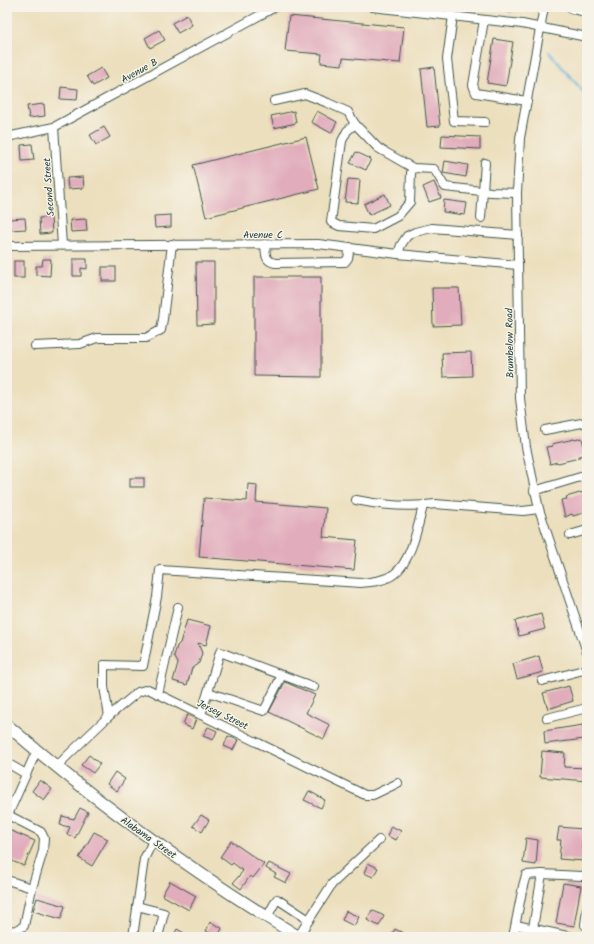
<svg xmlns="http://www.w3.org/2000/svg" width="594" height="944" viewBox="0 0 594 944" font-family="Kalam,sans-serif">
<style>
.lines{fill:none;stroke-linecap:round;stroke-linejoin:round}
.stream{stroke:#60afda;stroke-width:2.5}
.building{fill:#e1acbc}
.minor-casing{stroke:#3e5549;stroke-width:10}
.major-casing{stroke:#3e5549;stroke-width:13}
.minor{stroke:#fff;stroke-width:8}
.major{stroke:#fff;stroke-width:11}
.labels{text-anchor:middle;stroke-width:3;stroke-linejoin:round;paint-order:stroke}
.street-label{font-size:10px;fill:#1f3d34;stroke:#f7f3e8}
</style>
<rect width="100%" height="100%" fill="#f7f3e8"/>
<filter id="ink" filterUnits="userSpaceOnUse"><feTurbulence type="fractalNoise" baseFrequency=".025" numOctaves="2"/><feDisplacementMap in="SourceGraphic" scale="8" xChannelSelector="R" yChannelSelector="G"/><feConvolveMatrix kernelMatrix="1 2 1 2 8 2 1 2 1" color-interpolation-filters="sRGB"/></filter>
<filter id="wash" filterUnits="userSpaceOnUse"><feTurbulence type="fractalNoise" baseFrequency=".012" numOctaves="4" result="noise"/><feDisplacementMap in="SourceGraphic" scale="16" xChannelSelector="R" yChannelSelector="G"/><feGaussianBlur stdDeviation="0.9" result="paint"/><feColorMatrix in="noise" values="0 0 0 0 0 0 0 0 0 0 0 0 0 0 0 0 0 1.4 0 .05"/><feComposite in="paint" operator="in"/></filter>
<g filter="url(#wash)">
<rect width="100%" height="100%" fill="#ecdfbd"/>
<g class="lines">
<!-- stream -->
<g class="stream">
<path d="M505 7 511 12"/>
<path d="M549 52 587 96"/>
</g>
</g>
<g id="blocks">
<!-- building -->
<g class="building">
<path d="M187 15 192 25 178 33 172 23Z"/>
<path d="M289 16 404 27 400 63 343 58 342 65 321 63 322 54 285 51Z"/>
<path d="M159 30 165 40 150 48 145 38Z"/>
<path d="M494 39 513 42 506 86 487 83Z"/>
<path d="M434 67 440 126 427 127 421 69Z"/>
<path d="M101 68 107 78 93 86 87 76Z"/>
<path d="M61 87 78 89 77 100 60 99Z"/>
<path d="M44 104 45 116 29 118 27 106Z"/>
<path d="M294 111 296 123 274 128 271 116Z"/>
<path d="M317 111 337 122 331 133 311 122Z"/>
<path d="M104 127 110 137 96 145 90 135Z"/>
<path d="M442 135 480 137V149L441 147Z"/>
<path d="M306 137 319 189 206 217 193 165Z"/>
<path d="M32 144 34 160 22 161 21 145Z"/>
<path d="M356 152 371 159 366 170 350 163Z"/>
<path d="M445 161 468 165 466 177 443 173Z"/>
<path d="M83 177 84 188 68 189 67 178Z"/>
<path d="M348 179 360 180 358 203 345 202Z"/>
<path d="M434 182 441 198 429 202 423 187Z"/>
<path d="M385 194 390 205 369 215 364 204Z"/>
<path d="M444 200 467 203 465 215 443 212Z"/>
<path d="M171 215V227L155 228 154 216Z"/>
<path d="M51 217 52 233 40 234 39 218Z"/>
<path d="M25 218 26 229 10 230 9 219Z"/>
<path d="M86 219 87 231 71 232 70 220Z"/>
<path d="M43 259H51L50 276 36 275V266H42Z"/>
<path d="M73 259H87V269L81 268V276H73Z"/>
<rect x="14" y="261" width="10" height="17"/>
<path d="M196 262H214V324L197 325Z"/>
<rect x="102" y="267" width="14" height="14"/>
<path d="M254 277H321V377L254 376Z"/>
<path d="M432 288H459L461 325 433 326Z"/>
<path d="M471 352 472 376 443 377 442 353Z"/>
<path d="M582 438 586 455 579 456V458L558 463 557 462 550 464 546 447 553 446 552 444 574 439 575 440Z"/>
<rect x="130" y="478" width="14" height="9"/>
<path d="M248 484 257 485 256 502 326 508 323 537 357 540 354 570 199 557 204 498 247 501Z"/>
<path d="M587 491V512L573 516 572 514 565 517 561 500 567 499 566 497Z"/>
<path d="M541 614 545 629 519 636 515 621Z"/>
<path d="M187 620 211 626 206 645 198 643 202 653 199 663 192 668 187 685 173 681 178 663 174 656 177 646 180 643Z"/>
<path d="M539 656 543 672 517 679 513 664Z"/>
<path d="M285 682 315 695 306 713 330 725 324 739 269 712Z"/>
<path d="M569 686 573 701 548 709 543 693Z"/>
<path d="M187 715 196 719 192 729 183 724Z"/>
<path d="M583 725 584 739 545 744 544 731Z"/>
<path d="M208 727 217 731 213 740 203 736Z"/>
<path d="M228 736 238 740 233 750 224 746Z"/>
<path d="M542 751 565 753 564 767 587 768V781L540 777Z"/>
<path d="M89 755 100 764 93 773 81 765Z"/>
<path d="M115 772 125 779 117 791 107 784Z"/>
<path d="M40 780 52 789 44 800 32 791Z"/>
<path d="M309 791 325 800 321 808 304 800Z"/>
<path d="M80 808 88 812 75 838 67 834 70 827 60 825 62 816 74 819Z"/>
<path d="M201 815 209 820 202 832 193 826Z"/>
<path d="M391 826 401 831 396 840 387 836Z"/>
<path d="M559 827 583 829 582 848 585 849 584 861 559 859 561 840H557Z"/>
<path d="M9 830 35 841 24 866 7 859V835Z"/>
<path d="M94 832 108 839 92 866 79 858Z"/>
<path d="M526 838 538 840 536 865 523 863Z"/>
<path d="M231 841 264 864 253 878 250 876 241 889 233 883 243 871 233 863 231 865 220 857Z"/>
<path d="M269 863 291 874 286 883 274 877 276 874 266 868Z"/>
<path d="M368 863 378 868 373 877 364 873Z"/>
<path d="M170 881 196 896 189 910 162 895Z"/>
<path d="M563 883 581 886 574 926 556 923Z"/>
<path d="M37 898 65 906 61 919 33 911Z"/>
<path d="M372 910 384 916 379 926 367 920Z"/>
<path d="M346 911 359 917 354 926 342 920Z"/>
<path d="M210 922 222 928 218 937 206 931Z"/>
<path d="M177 929 191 937H173Z"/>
<path d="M395 929 411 937H390Z"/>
</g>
</g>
</g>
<g filter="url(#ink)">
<use href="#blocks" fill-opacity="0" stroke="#3e5549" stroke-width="1"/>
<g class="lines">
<defs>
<g id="minor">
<path d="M372 7 522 24 587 37"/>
<path d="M544 7 520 138 517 193 520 398 526 447 539 509 587 652"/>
<path d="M572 9 587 12"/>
<path d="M453 16 447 59 454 121 485 122"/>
<path d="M484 20 473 85 476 93 527 101"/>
<path d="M274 101 305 94 328 103 348 112 355 124 378 148 413 168 434 169 445 187 491 192 517 193"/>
<path d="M355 124 347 131 342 141 331 222 339 226 373 229 398 216 410 202 411 173 413 168"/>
<path d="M54 127 62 245"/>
<path d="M7 137 54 127 275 7"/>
<path d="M481 218 485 163"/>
<path d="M265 244C266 253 264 261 275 263L345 262 348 258 350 247"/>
<path d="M7 246 318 244 398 254 518 265"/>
<path d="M398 254 401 245 407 236 415 232 432 228 518 235"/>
<path d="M35 346 80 344 97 338H146L161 330 163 319 172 244"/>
<path d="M545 430 587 422"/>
<path d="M534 491 587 475"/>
<path d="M356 500C381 505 409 508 435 504L523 511 539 509"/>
<path d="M570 535 587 530"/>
<path d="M542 681 587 669"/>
<path d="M208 692 264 711 282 675"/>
<path d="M158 694 178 607"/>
<path d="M201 715 220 652 314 687"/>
<path d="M109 716 104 687V665L143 666 157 597 160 570 361 583C371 582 385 581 394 574 411 562 418 526 423 506"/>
<path d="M547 718 587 708"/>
<path d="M7 763 26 774"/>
<path d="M57 767 65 758 109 716 138 692 148 689 365 795H373L398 783"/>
<path d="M7 817 37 750"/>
<path d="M7 880 32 888"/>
<path d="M137 906 164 913 158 937"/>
<path d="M587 909 585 925H587"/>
<path d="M267 917 277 899 309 920"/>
<path d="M516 925 572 937"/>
<path d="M533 928 542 874"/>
<path d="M7 931 17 930 24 926 32 888 43 851 44 838 41 832 8 815"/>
<path d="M133 937 144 859 153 841"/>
<path d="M298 937 332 884 379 840"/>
<path d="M513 937 523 886 526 875 542 874 581 876 587 875"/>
</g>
<path id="major" d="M7 725C98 804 196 874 299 937"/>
</defs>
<!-- minor casing -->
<use href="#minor" class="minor-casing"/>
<!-- major casing -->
<use href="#major" class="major-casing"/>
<!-- minor -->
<use href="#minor" class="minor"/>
<!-- major -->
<use href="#major" class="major"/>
</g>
</g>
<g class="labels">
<!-- street labels -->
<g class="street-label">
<text transform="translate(139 70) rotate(-29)" y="4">Avenue B</text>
<text transform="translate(48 187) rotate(-94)" y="4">Second Street</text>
<text x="263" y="238">Avenue C</text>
<text transform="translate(509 343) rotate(-91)" y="4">Brumbelow Road</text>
<text transform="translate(223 714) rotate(26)" y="4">Jersey Street</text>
<text transform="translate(149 837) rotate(35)" y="4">Alabama Street</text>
</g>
</g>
<!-- margin -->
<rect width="594" height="944" fill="none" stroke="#f7f3e8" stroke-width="24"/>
</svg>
